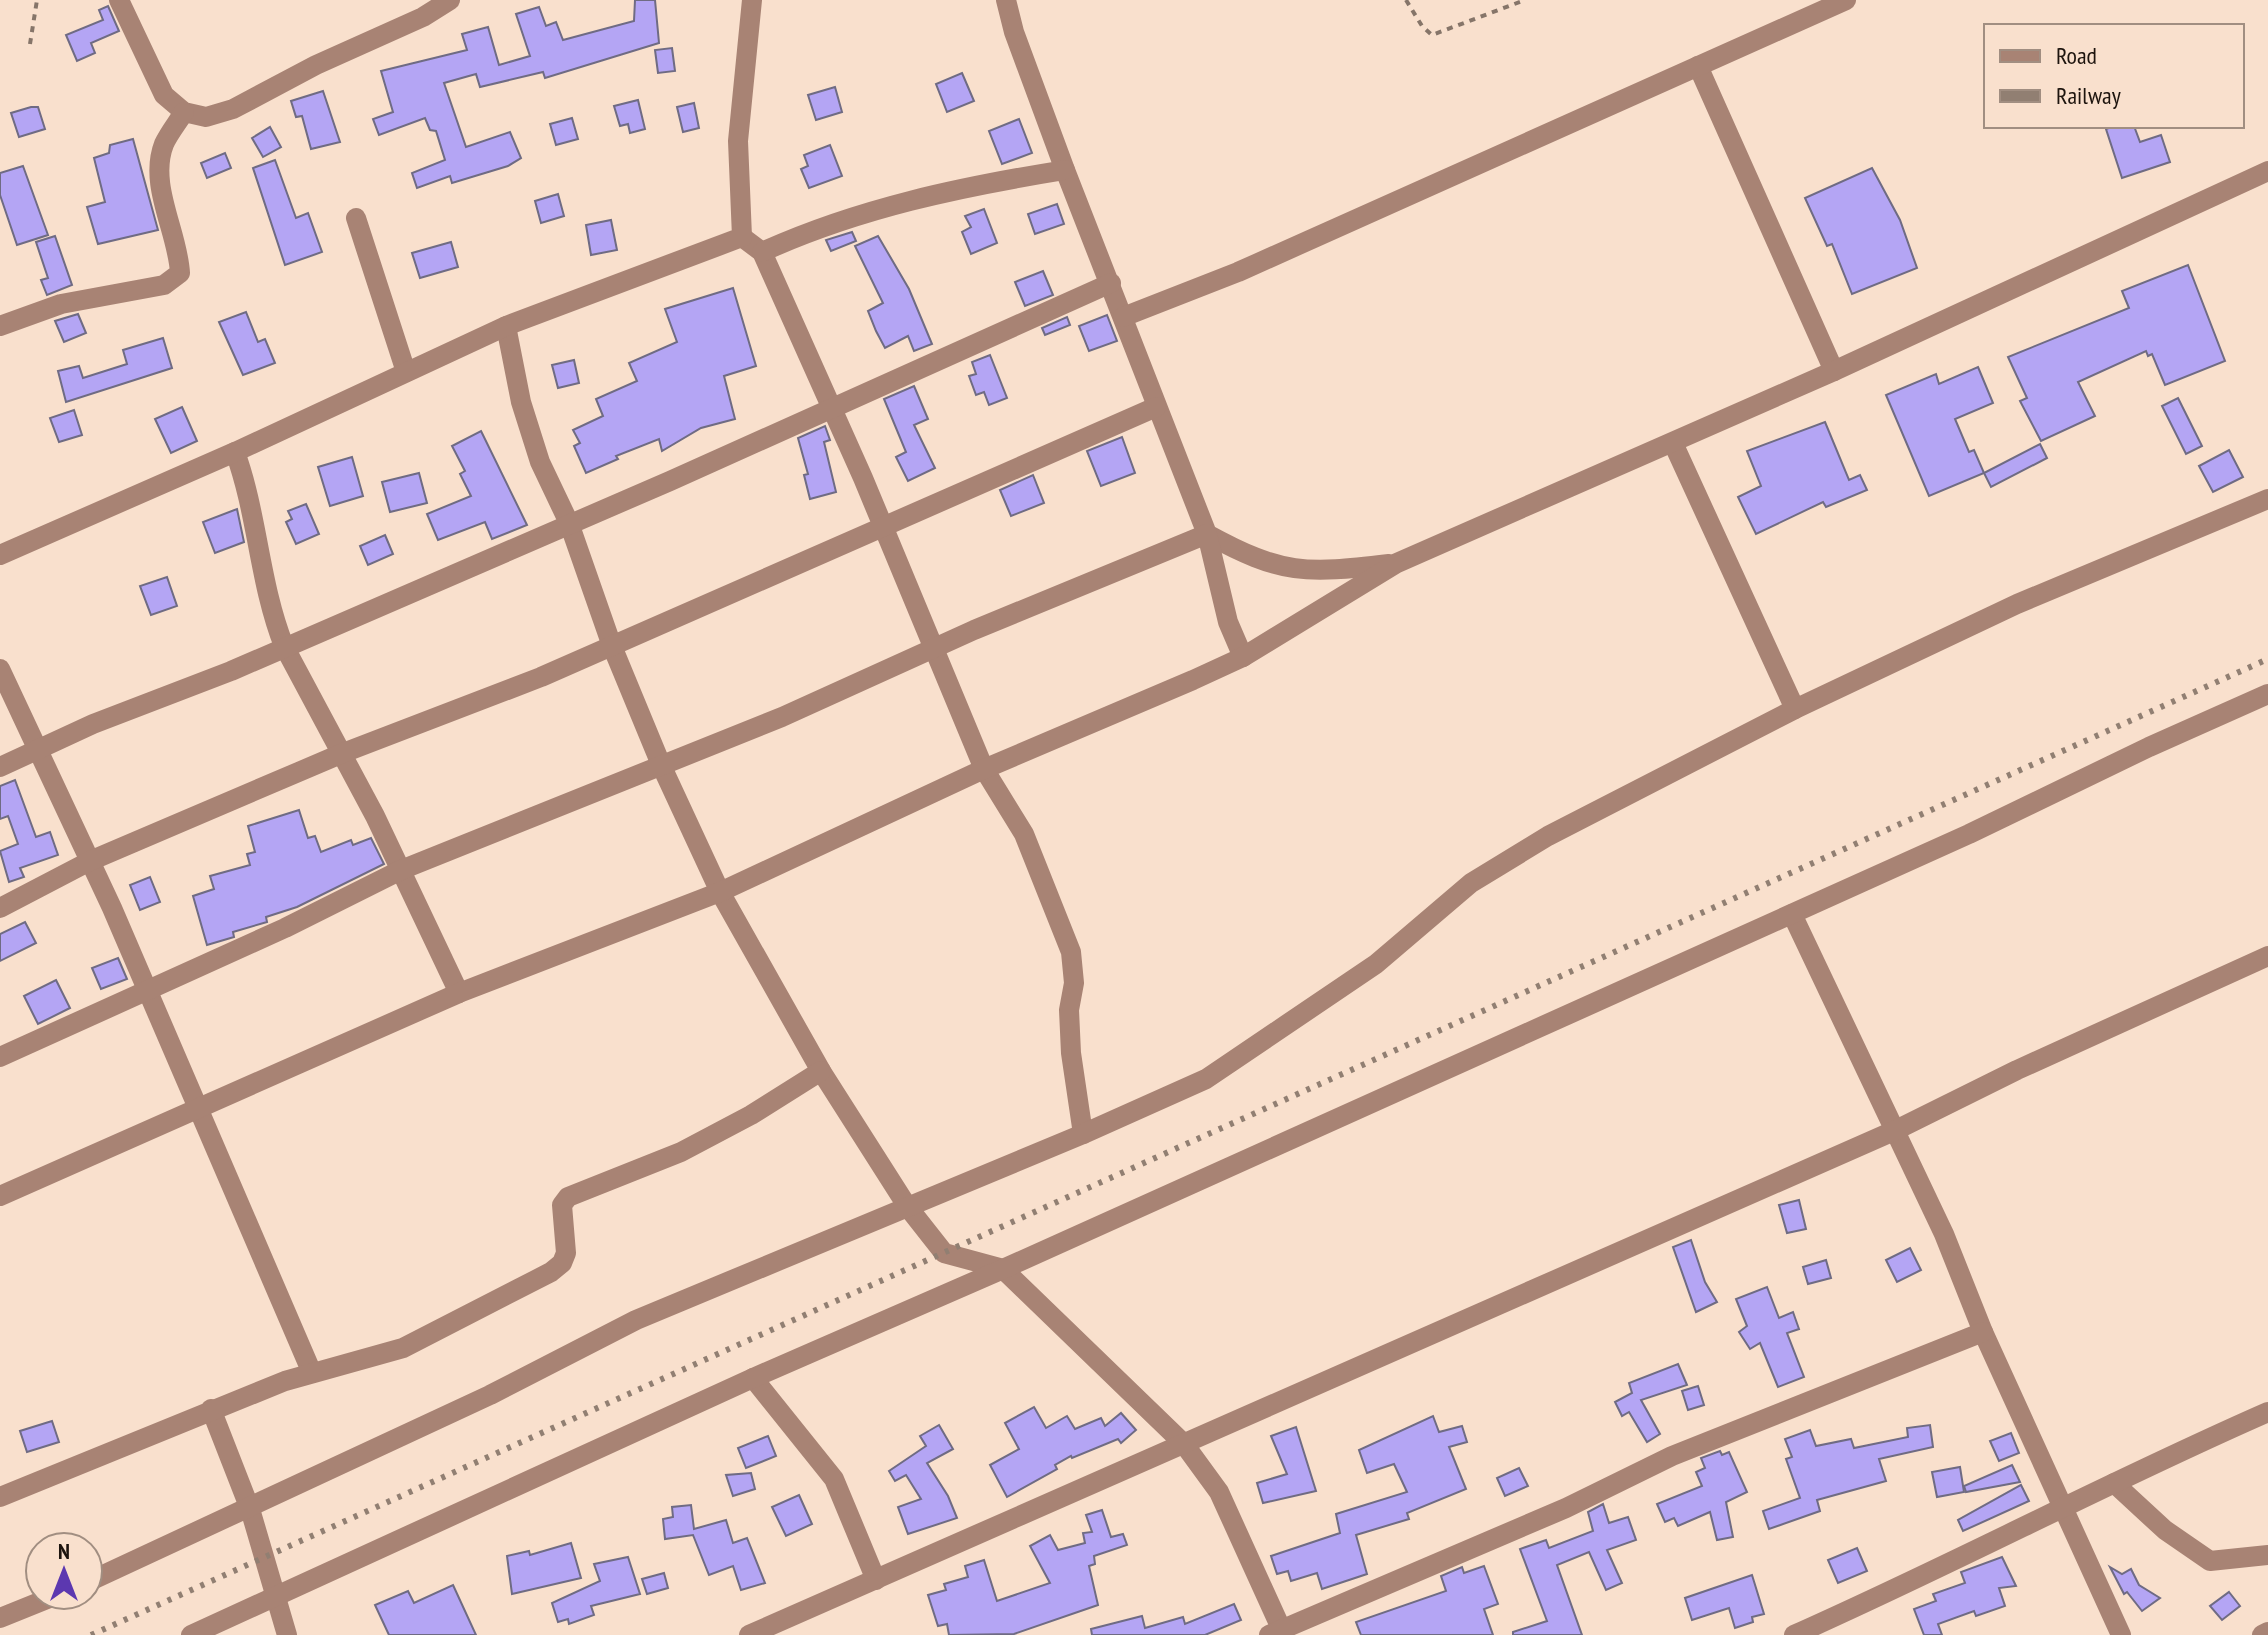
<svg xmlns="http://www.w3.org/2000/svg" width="2268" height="1635" viewBox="0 0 2268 1635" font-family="'PT Sans Narrow',sans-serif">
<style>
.building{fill:#b4a5f4;stroke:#6f6b83;stroke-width:2}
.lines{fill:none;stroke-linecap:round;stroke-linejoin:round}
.path{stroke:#867569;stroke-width:4;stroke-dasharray:6 6;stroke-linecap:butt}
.minor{stroke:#a88374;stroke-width:20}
.rail{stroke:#917f72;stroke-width:6;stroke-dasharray:4 8;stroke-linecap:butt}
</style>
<rect width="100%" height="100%" fill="#f9e0cd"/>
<!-- building -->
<g class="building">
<path d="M635 0H655L659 43 545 78 543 72 480 87 476 74 444 83 466 147 510 132 521 158 508 166 452 183 450 176 417 188 412 173 445 160 436 131 430 130 425 118 379 135 373 119 393 112 381 71 467 50 462 34 488 27 499 65 530 56 516 14 539 7 546 26 556 22 563 40 634 21Z"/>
<path d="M108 6 119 31 91 43 95 53 77 61 66 35 103 20 99 10Z"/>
<path d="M672 48 675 71 658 73 655 50Z"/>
<path d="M962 73 974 101 947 112 936 84Z"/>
<path d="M835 87 842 112 816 120 808 95Z"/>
<path d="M323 91 340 142 311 149 302 116 296 117 291 101Z"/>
<path d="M638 100 645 129 630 133 628 124 620 126 614 106Z"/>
<path d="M694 103 699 128 683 132 677 107Z"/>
<path d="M31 107H38L45 129 19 137 11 113Z"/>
<path d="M572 118 578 139 556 145 550 124Z"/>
<path d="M1019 119 1032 153 1002 164 989 131Z"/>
<path d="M2114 126H2134L2140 142 2161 135 2170 162 2122 178 2106 129Z"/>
<path d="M270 127 281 147 263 157 252 138Z"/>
<path d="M133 139 158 230 98 244 87 207 105 202 94 158 109 153 110 145Z"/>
<path d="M830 145 842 176 809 188 801 169 808 166 804 155Z"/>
<path d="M225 153 231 168 207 178 201 163Z"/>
<path d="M275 160 296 218 308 213 322 252 285 265 253 168Z"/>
<path d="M23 166 48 235 17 245 0 195V173Z"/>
<path d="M1872 168 1900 220 1917 268 1852 294 1832 244 1827 246 1805 198Z"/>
<path d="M558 194 564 216 541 223 535 201Z"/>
<path d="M1057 204 1064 224 1035 234 1028 214Z"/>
<path d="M984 209 997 243 971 254 962 232 971 227 965 216Z"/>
<path d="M611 220 617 250 591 255 586 225Z"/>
<path d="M852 232 856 241 831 251 826 240Z"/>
<path d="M55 236 72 285 47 295 41 280 48 278 36 242Z"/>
<path d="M878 236 909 289 932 344 914 351 908 336 885 348 876 331 868 311 883 303 855 246Z"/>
<path d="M451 242 458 267 420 278 412 253Z"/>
<path d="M2188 265 2225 361 2165 385 2152 354 2148 356 2146 351 2078 382 2095 416 2041 441 2020 401 2027 398 2008 357 2129 308 2122 291Z"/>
<path d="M1043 271 1053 295 1025 306 1015 282Z"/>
<path d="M733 288 756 366 724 376 735 419 701 428 662 451 659 439 616 456 618 459 586 473 574 446 580 443 573 430 603 416 596 399 637 381 629 363 677 342 665 309Z"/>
<path d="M246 312 258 342 265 339 275 363 243 375 219 322Z"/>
<path d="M78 314 86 333 64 342 55 321Z"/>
<path d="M1107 315 1117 341 1089 351 1079 326Z"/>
<path d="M1067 317 1070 325 1045 335 1042 328Z"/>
<path d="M163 338 172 368 66 402 58 371 79 366 83 378 127 364 123 350Z"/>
<path d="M990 355 1007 398 989 405 984 392 976 395 969 376 976 374 972 362Z"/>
<path d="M574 360 579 383 558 388 552 365Z"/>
<path d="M1978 367 1993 403 1955 419 1969 452 1974 450 1984 473 1929 496 1886 395 1936 374 1939 384Z"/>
<path d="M914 386 928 419 914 425 935 468 908 481 896 457 906 452 884 399Z"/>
<path d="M2178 398 2202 446 2186 454 2162 406Z"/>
<path d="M182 407 197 441 171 453 155 419Z"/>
<path d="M74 410 82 435 59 442 50 418Z"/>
<path d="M1825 422 1849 480 1860 475 1867 490 1826 507 1823 502 1756 534 1738 497 1761 486 1747 451Z"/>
<path d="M825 426 830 440 824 442 836 492 810 499 804 475 808 474 798 438Z"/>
<path d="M481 431 527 525 492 539 485 522 438 540 427 514 471 496 460 474 465 471 452 446Z"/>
<path d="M1122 437 1135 473 1101 486 1087 451Z"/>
<path d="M2040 444 2047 458 1991 487 1984 473Z"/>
<path d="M2229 450 2243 477 2213 492 2199 466Z"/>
<path d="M352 457 363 496 330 506 318 467Z"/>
<path d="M419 473 427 503 390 512 382 482Z"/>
<path d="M1033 475 1044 503 1011 516 1000 490Z"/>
<path d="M306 504 319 534 296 544 286 522 292 519 288 511Z"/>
<path d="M237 509 244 542 215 553 203 522Z"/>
<path d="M385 535 393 554 368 565 360 546Z"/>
<path d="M167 577 177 606 151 615 140 586Z"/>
<path d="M15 780 36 837 50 832 58 855 20 868 24 877 9 882 0 851 18 844 8 816 0 819V786Z"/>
<path d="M299 810 308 838 315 836 321 852 351 840 353 845 371 838 384 864 297 907 266 917 267 922 233 932 234 937 207 945 193 896 214 889 210 876 250 865 247 854 255 852 248 826Z"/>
<path d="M150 877 160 902 140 910 130 885Z"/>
<path d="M25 922 36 943 0 961V934Z"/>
<path d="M118 958 127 979 101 989 92 968Z"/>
<path d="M56 980 70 1008 38 1024 24 996Z"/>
<path d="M1799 1200 1806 1229 1787 1233 1779 1205Z"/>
<path d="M1691 1240 1705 1282 1717 1302 1696 1312 1673 1247Z"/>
<path d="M1910 1248 1921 1270 1897 1282 1886 1260Z"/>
<path d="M1826 1260 1831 1278 1808 1284 1803 1267Z"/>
<path d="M1767 1287 1779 1318 1793 1312 1799 1329 1787 1333 1804 1377 1778 1387 1760 1343 1750 1349 1739 1332 1747 1326 1736 1299Z"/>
<path d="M1678 1364 1687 1385 1641 1400 1660 1434 1647 1442 1629 1412 1622 1416 1615 1402 1632 1393 1629 1383Z"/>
<path d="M1698 1386 1704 1405 1688 1410 1682 1391Z"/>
<path d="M1034 1407 1046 1428 1067 1416 1075 1429 1101 1418 1105 1426 1121 1413 1136 1430 1121 1443 1118 1439 1072 1458 1071 1456 1055 1465 1057 1469 1007 1497 990 1465 1019 1449 1005 1423Z"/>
<path d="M1433 1416 1439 1432 1462 1426 1467 1442 1449 1447 1466 1489 1407 1513 1409 1519 1356 1535 1367 1574 1322 1589 1317 1573 1291 1581 1288 1571 1277 1574 1271 1556 1340 1533 1336 1514 1407 1492 1394 1464 1367 1473 1359 1450Z"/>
<path d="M52 1421 59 1442 27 1452 20 1431Z"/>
<path d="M939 1425 953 1449 927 1463 948 1496 957 1518 908 1534 898 1507 921 1499 906 1475 895 1481 889 1471 926 1446 920 1436Z"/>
<path d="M1930 1425 1933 1447 1879 1459 1886 1481 1817 1500 1820 1511 1769 1529 1763 1511 1800 1498 1786 1459 1792 1457 1785 1439 1810 1430 1816 1446 1851 1439 1854 1448 1908 1437 1907 1428Z"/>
<path d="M1296 1427 1316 1491 1263 1503 1257 1483 1287 1474 1271 1436Z"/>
<path d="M2011 1433 2019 1453 1999 1461 1990 1441Z"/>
<path d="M768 1436 776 1456 746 1468 738 1448Z"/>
<path d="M1720 1451 1722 1455 1729 1452 1747 1492 1726 1502 1733 1537 1717 1540 1710 1512 1678 1526 1674 1518 1665 1522 1657 1504 1702 1486 1696 1472 1705 1468 1701 1458Z"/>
<path d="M2012 1465 2020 1482 1966 1492 1964 1486Z"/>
<path d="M1960 1467 1964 1492 1937 1497 1932 1472Z"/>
<path d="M1519 1468 1528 1486 1505 1496 1497 1478Z"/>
<path d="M751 1473 755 1489 733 1496 726 1475Z"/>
<path d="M2021 1485 2029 1501 1963 1531 1958 1520Z"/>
<path d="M799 1495 812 1524 786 1536 772 1507Z"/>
<path d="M1603 1504 1609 1523 1628 1517 1636 1540 1607 1550 1622 1583 1606 1590 1589 1552 1557 1565 1582 1635H1513V1632L1547 1621 1520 1549 1546 1540 1549 1548 1593 1531 1588 1512Z"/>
<path d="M691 1505 694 1529 726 1520 733 1543 747 1538 765 1583 741 1590 733 1566 709 1575 693 1535 665 1539 663 1519 673 1517 672 1507Z"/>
<path d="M1102 1510 1111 1537 1123 1534 1127 1545 1094 1556 1095 1564 1089 1566 1098 1605 1014 1634 949 1635 947 1624 938 1626 928 1595 946 1590 944 1584 968 1577 965 1566 984 1560 997 1601 1050 1583 1030 1546 1050 1535 1058 1550 1085 1543 1083 1533 1092 1532 1086 1515Z"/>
<path d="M571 1543 581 1578 512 1594 507 1556 529 1551 530 1555Z"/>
<path d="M1857 1548 1867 1571 1838 1583 1828 1560Z"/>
<path d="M628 1557 640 1594 591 1606 594 1615 569 1624 568 1619 558 1622 552 1603 600 1581 594 1564Z"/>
<path d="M2002 1557 2016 1586 1999 1588 2005 1606 1976 1616 1974 1611 1938 1624 1942 1635H1924L1914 1609 1936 1601 1933 1594 1965 1583 1961 1572Z"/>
<path d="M1484 1566 1498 1604 1484 1609 1493 1635H1361L1356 1622 1446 1591 1441 1576 1462 1567 1464 1573Z"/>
<path d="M2110 1567 2122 1574 2131 1569 2139 1585 2160 1598 2142 1611 2127 1592 2124 1594Z"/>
<path d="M664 1573 668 1588 647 1594 642 1579Z"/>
<path d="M1752 1575 1764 1614 1752 1617 1753 1622 1735 1628 1729 1608 1692 1620 1685 1598Z"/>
<path d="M453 1585 476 1635H389L375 1605 408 1591 414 1603Z"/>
<path d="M2229 1592 2240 1606 2222 1620 2210 1606Z"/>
<path d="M1234 1604 1241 1620 1205 1635H1092L1091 1629 1142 1616 1145 1628 1183 1617 1185 1624Z"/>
</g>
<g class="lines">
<!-- path -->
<g class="path">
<path d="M1406 0 1422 26 1432 35 1525 0"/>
<path d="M30 44 37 0"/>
</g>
<!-- minor -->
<g class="minor">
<path d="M119 0 164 95 184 112 206 117 233 109 316 65 423 17 450 0"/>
<path d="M1006 0 1014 32 1065 170 1207 534C1282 575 1305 574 1389 564"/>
<path d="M1698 66 1834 371"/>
<path d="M356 218 406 372"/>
<path d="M742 237 762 252 863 478 984 769 1024 834 1071 952 1074 983 1069 1010 1071 1053 1083 1134"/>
<path d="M762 252C859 208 960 187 1065 170"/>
<path d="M1123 317 1238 272 1846 0"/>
<path d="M0 326 61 304 164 285 180 273C178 232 148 185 164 144 169 133 178 122 184 112"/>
<path d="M506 326 521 402 540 462 569 523 612 646 662 767 720 892 821 1071 907 1206 944 1253 1003 1269 1184 1444 1219 1492 1284 1635"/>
<path d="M1673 443 1795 709"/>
<path d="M235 452C258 515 259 583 284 646L375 816 459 993"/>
<path d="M0 555 235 452 506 326 742 237 738 141 752 0"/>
<path d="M0 669 112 908 312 1373"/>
<path d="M0 767 93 724 231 671 670 481 1111 283"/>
<path d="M0 908 90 861 343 753 541 677 1156 407"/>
<path d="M1792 914 1944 1234 1983 1332 2121 1635"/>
<path d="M0 1057 285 928 401 870 782 717 974 630 1207 534 1228 622 1243 657"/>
<path d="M0 1196 459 993 720 892 984 769 1193 680 1243 657 1397 563 1834 371 2268 171"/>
<path d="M753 1378 834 1479 876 1580"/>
<path d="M211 1409 250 1509 287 1635"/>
<path d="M2114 1483 2165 1530 2210 1561 2268 1555"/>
<path d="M0 1497 285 1381 403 1348 551 1272 562 1263 566 1253 562 1205 568 1197 681 1152 751 1115 821 1071"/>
<path d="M88 1582 490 1395 636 1320 1083 1134 1206 1079 1376 964 1471 883 1548 836 1795 709 2017 604 2268 499"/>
<path d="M0 1618 57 1595"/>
<path d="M191 1635 753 1378 1003 1269 1969 834 2149 747 2268 694"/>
<path d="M749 1635 1896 1130 2017 1070 2268 956"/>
<path d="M1269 1635 1566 1508 1672 1456 1983 1332"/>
<path d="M1794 1635C1954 1564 2108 1482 2268 1412"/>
<path d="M2262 1635 2268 1632"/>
</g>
<!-- rail -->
<path class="rail" d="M91 1635 2268 659"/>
</g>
<!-- legend -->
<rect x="1984" y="24" width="260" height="104" fill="#f9e0cd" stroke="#a18e81" stroke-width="2"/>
<rect x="2000" y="50" width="40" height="12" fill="#a88374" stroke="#a18e81" stroke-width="2"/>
<text x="2056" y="64" font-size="24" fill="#1d140e">Road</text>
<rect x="2000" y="90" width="40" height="12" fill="#917f72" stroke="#a18e81" stroke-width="2"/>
<text x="2056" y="104" font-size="24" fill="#1d140e">Railway</text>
<!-- north arrow -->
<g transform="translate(64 1571)"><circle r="38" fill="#f9e0cd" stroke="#a18e81" stroke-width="2"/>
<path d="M0-6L14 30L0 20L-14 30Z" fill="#5c38b0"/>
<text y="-12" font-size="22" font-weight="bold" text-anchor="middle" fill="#1d140e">N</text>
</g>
</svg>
